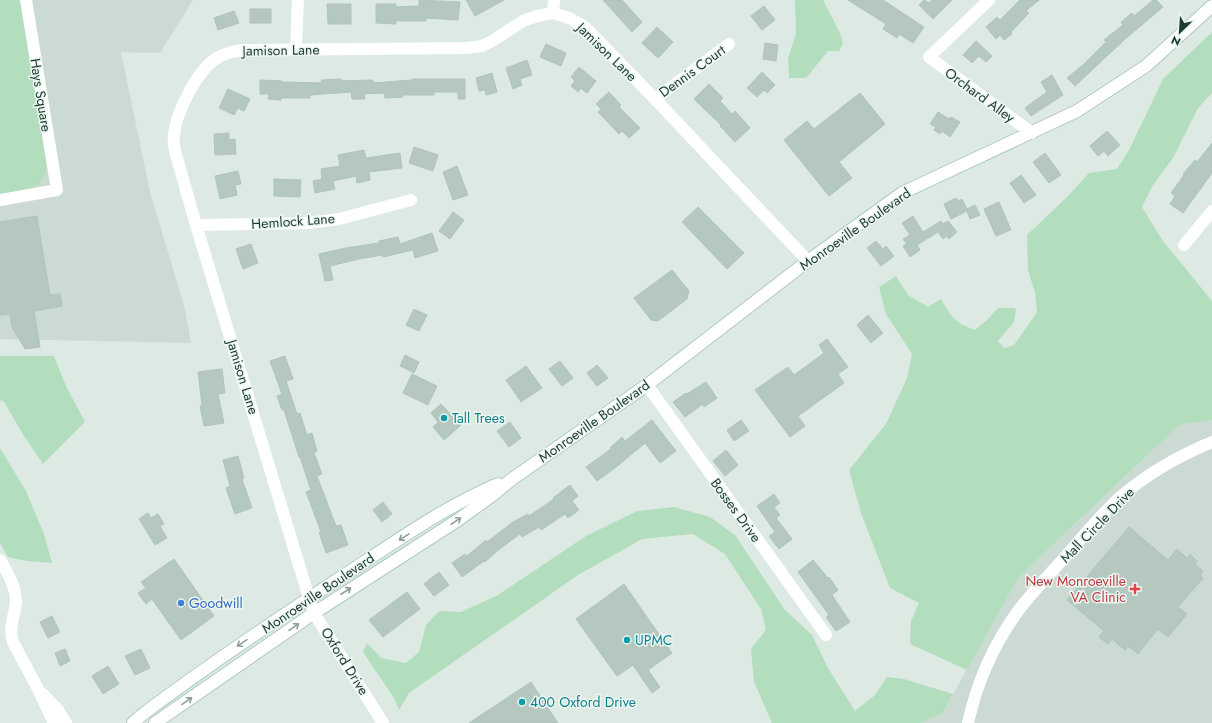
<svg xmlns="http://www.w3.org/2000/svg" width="1212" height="723" viewBox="0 0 1212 723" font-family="Jost,sans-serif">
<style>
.built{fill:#cbdad3}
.green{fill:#b3debd}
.building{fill:#b5c8bf;stroke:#afc4ba}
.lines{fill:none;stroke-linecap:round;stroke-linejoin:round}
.secondary-casing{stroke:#afcbbf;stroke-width:14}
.minor{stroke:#fff;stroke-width:12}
.tertiary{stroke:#fff;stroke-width:12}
.secondary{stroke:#fff;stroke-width:12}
.oneway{stroke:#8e9d98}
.culture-dot{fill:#0f9aa8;stroke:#edf7f2;stroke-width:1.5}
.health-dot{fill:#e0444e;stroke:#edf7f2;stroke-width:1.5}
.shop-dot{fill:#3f7fe0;stroke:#edf7f2;stroke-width:1.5}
.labels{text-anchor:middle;stroke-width:3;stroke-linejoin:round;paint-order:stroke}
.street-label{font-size:14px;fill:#1d3b31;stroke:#edf7f2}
.culture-label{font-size:14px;fill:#0d838f;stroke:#edf7f2;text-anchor:start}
.health-label{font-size:14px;fill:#be3a42;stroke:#edf7f2;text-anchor:end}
.shop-label{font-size:14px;fill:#366cbe;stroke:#edf7f2;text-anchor:start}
</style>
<rect width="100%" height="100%" fill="#ddeae4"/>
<!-- built -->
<g class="built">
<path d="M0 0H193L160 53 121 52 150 192 185 309 191 343 0 339Z"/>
<path d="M1212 420V723H919L942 714 1018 578 1179 425Z"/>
</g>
<!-- green -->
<g class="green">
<path d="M0 0H21L47 164C45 192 22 191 0 194Z"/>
<path d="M795 0H823L840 33 843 43 839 51H828L806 78H789L788 58 796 34Z"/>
<path d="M1212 32V93L1198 108 1173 158 1153 185 1142 207 1163 241 1212 301V420L1179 425 1018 578 967 670 910 644 911 621 919 603 890 588 861 513 849 470 886 424 907 378 912 354 886 314 879 287 896 276 908 295 928 307 941 299C952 318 954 322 975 330L987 320 998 308H1016L1014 322 998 341 1004 348 1014 345 1037 312 1035 293 1028 270 1027 235 1068 196 1089 173 1117 169 1129 150 1163 79Z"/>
<path d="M0 356H54L66 386 85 422 43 464 24 436 4 402 0 400Z"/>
<path d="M0 448 26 491 44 534 52 563 27 561 8 557 0 543Z"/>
<path d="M674 507 710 517 735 535 785 610 812 635 828 668 855 711 875 695 887 677 904 679 953 694 942 714 919 723H772L754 682 751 649 766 630 761 609 725 554 693 534 642 539 578 575 409 693 399 710 394 698 363 652 367 643 381 658 406 663 419 652 426 625 439 611 461 612 498 595 586 536 637 511Z"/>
</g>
<!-- building -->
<g class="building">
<path d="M419 0 460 2 458 20 426 18V21H396V24L376 23V4H396V7L419 6Z"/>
<path d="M466 0H504L475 16Z"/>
<path d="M603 0H622L642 22 632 32Z"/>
<path d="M848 0H883L924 27 913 43 899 34 897 38 883 29 886 24Z"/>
<path d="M924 0 929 3 932 0H952L933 19 919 5Z"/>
<path d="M1020 0H1039L1026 11 1029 13 1011 32 1012 34 1004 40 1000 35 996 39 986 27 997 17 1000 20Z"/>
<path d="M1153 0H1156L1163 7 1124 40 1075 86 1067 78 1084 64 1106 42 1104 40 1123 25 1121 22 1132 13 1134 16Z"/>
<path d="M327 4H351V24H328Z"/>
<path d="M764 6 775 20 762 30 751 16Z"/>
<rect x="250" y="9" width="21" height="14"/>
<path d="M234 11 239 23 218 30 214 18Z"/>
<path d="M657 27 673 42 658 58 642 43Z"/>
<path d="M976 41 992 56 986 62 979 56 972 63 963 55Z"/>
<path d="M765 43 778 45 776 61 763 59Z"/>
<path d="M546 44 566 53 561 66 540 57Z"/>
<path d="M527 60 532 75 520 79 522 85 513 89 506 68Z"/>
<path d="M579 67 596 81 587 93 581 88 578 92 571 86 575 81 571 77Z"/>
<path d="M762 72 775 85 767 93 764 90 757 97 747 88Z"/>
<path d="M492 73 497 92 486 95 485 90 479 91 476 78Z"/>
<path d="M1052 75 1063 95 1031 116 1025 108 1047 92 1041 82Z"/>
<path d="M341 79V81L373 80V83L412 80V79H465V99H458V92H434V95H402L403 97 385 98 384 93 364 94 365 99H352L351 92 310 95V98H281V100L268 99 269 94H260V80L282 81V82L322 83 321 80Z"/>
<path d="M709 84 723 98 720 101 732 114 735 111 750 128 735 142 720 126 721 125 694 99Z"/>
<path d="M228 89 250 99 244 111 238 108 234 115 219 108Z"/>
<path d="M609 92 621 105 619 107 640 128 629 138 622 131 619 134 598 112 601 109 596 104Z"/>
<path d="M860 93 885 124 839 162 852 178 829 196 784 140 807 121 814 129Z"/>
<path d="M938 112 949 119 951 117 960 122 950 137 942 131 940 134 934 130 936 127 930 124Z"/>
<path d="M1107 131 1120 145 1108 156 1104 151 1098 156 1090 146Z"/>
<path d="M229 133V140L235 139 236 154 215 155 214 134Z"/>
<path d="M1212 143V173L1183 213 1170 204 1175 196 1171 193 1184 175 1183 174 1195 160 1197 162Z"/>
<path d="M414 147 438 155 433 171 409 163Z"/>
<path d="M364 150 366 158 400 153 402 168 369 172 370 180 357 183 356 176 333 181 335 189 315 193 313 181 322 179 321 169 340 166 338 155Z"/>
<path d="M1045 153 1061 175 1049 183 1033 162Z"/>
<path d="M457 166 468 195 453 200 443 172Z"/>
<path d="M238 171 241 184 235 185 237 195 220 199 215 176Z"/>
<path d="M1021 175 1036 195 1024 203 1010 183Z"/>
<path d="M274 179 301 180 300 197 274 196Z"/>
<path d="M956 198 959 201 962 199 967 209 975 205 980 215 970 219 967 211 951 219 944 204Z"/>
<path d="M999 202 1011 230 996 236 984 209Z"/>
<path d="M698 207 744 253 727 269 682 222Z"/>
<path d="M453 212 464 220 450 239 439 231Z"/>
<path d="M37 216 50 295 60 294 62 306 34 311 40 347 25 349 12 327 10 314 0 315V222Z"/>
<path d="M913 216 923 232 941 221 943 224 948 221 957 232 949 239 947 236 943 239 938 232 917 245 920 250 910 257 903 246 907 244 903 239 910 235 902 223Z"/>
<path d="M432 233 438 251 415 258 413 250 383 257 382 255 359 259 330 266 333 280 325 281 319 254 346 248 379 243V241L398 237 400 244Z"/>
<path d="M876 241 883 249 886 246 894 256 881 266 867 248Z"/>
<path d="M251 244 258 263 243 269 236 249Z"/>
<path d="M672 270 689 291 687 299 658 321 651 320 634 298Z"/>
<path d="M414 309 427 315 419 331 406 325Z"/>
<path d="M868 315 883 333 871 343 857 325Z"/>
<path d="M827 339 848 367 838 374 844 383 798 416 805 426 790 437 755 390 788 367 794 375 824 353 819 345Z"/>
<path d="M405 355 419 362 414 373 400 366Z"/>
<path d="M285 356 293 379 286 381 297 414 300 413 307 435 312 433 317 451 314 453 322 474 317 476 336 526 341 525 348 545 326 553 319 532H321L306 492 311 490 300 457H299L284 410H282L277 396 282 394 270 361Z"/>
<path d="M560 361 573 378 562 386 549 369Z"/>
<path d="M597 365 608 378 597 386 587 373Z"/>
<path d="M526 366 542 388 521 402 506 380Z"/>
<path d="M222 369 225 393 218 394 224 423 204 426 200 406 202 405 198 372Z"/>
<path d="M412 374 437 386 428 405 403 393Z"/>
<path d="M706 382 717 398 704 407 703 404 685 417 673 402 686 393 687 394Z"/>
<path d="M441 404 461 425 444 440 433 427 438 422 431 413Z"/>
<path d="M652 420 676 451 660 463 645 443 615 468 597 481 586 467 611 449 610 448 622 437 625 441Z"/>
<path d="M741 420 749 431 734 441 727 430Z"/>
<path d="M510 422 521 438 509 447 497 431Z"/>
<path d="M726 450 738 465 725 476 713 461Z"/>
<path d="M238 456 244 478 242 479 252 508 235 514 226 488 230 486 223 460Z"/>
<path d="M570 485 578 496 572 501 579 510 568 518 565 514 541 530 539 527 522 537 520 534 497 551 485 562 484 561 462 577 452 563 465 554 467 556 486 540 487 542 513 522 528 514 529 516 554 499 553 498Z"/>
<path d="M774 494 780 503 774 507 780 515 776 518 792 539 779 549 769 536 775 532 757 506Z"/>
<path d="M383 502 392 514 382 522 373 510Z"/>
<path d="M148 513 151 518 158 514 164 524 160 526 167 538 155 545 139 519Z"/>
<path d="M1129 527 1168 560 1177 549 1187 558 1190 554 1197 561 1195 564 1203 571 1200 575 1203 578 1178 607 1187 614 1168 637 1158 629 1138 654 1128 646 1125 650 1112 639 1108 644 1099 637 1104 631 1067 600Z"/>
<path d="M174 559 214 616 181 640 152 599 146 604 138 593 146 588 141 582Z"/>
<path d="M813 560 828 578 829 577 838 590 832 595 850 622 836 631 826 617 829 615 798 572Z"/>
<path d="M439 572 449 585 434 596 424 584Z"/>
<path d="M624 584 672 653 648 670 660 687 652 693 633 665 617 676 576 619Z"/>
<path d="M407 592 420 609 383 637 369 620Z"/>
<path d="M52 616 60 632 48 638 40 622Z"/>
<path d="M65 649 70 661 60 666 55 653Z"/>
<path d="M141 649 150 668 135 675 125 656Z"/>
<path d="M108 666 119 684 103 694 92 676Z"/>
<path d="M531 682 558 723H469Z"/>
</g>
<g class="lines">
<defs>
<g id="secondary">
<path d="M133 723 142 715C208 665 277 619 346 574 395 542 444 507 498 484"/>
<path d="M155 723 314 613 458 520 490 497 512 479 647 385 808 261 902 193 1077 111 1146 66 1212 6"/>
</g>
</defs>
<!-- secondary casing -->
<use href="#secondary" class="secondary-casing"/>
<!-- minor -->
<g class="minor">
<path d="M989 0 929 57 1032 133"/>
<path d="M553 13 554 0"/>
<path d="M296 49 298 0"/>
<path d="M655 99 729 44"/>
<path d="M0 200 57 190 26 0"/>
<path d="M196 225 308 223 339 219 411 200"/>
<path d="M1184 245 1212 211"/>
<path d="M647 385 826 635"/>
<path d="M0 560C7 572 16 586 16 601 15 616 8 627 13 642L37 687 54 723"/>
<path d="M309 598 196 225 175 151C174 146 173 141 174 135 176 113 197 70 217 58 225 53 234 51 244 50L466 48 482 46 494 40 512 28 523 21 537 16 553 13 569 18 585 27 655 99 808 261"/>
<path d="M43 694 58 710 66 723"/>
</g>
<!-- tertiary -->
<g class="tertiary">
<path d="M309 598 314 613 383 723"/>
<path d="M968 723C977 682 994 644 1018 611 1033 591 1050 574 1066 556 1083 536 1100 516 1119 498 1147 474 1178 456 1212 442"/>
</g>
<!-- secondary -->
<use href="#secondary" class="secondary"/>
</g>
<!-- one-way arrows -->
<defs><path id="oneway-shaft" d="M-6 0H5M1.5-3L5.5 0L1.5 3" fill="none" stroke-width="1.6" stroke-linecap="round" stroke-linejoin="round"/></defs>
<g class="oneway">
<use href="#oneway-shaft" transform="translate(456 521) rotate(-34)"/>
<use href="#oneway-shaft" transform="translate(404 537) rotate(148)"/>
<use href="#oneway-shaft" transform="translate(346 591) rotate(-33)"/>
<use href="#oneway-shaft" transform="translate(294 627) rotate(-35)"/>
<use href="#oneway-shaft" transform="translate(242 643) rotate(146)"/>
<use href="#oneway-shaft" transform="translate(187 701) rotate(-35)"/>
</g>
<!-- markers -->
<g class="culture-dot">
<circle cx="444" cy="418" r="4"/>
<circle cx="627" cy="640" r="4"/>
<circle cx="522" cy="702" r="4"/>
</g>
<path class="health-dot" d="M1133 583h4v4h4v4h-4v4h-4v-4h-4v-4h4z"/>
<circle class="shop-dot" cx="181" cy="603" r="4"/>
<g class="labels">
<!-- street labels -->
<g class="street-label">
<text transform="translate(281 50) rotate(-1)" y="5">Jamison Lane</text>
<text transform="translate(607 52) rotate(44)" y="5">Jamison Lane</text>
<text transform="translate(692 71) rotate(-36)" y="5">Dennis Court</text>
<text transform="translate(41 95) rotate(81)" y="5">Hays Square</text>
<text transform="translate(980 95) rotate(36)" y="5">Orchard Alley</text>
<text transform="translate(293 221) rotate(-4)" y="5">Hemlock Lane</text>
<text transform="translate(855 229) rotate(-35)" y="5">Monroeville Boulevard</text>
<text transform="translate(243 377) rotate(73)" y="5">Jamison Lane</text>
<text transform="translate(594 421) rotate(-35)" y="5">Monroeville Boulevard</text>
<text transform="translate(736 510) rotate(54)" y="5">Bosses Drive</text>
<text transform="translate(1097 525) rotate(-46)" y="5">Mall Circle Drive</text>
<text transform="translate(318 593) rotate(-34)" y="5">Monroeville Boulevard</text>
<text transform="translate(345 661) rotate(58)" y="5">Oxford Drive</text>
</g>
<!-- culture labels -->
<g class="culture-label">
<text x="452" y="423">Tall Trees</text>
<text x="635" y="645">UPMC</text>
<text x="530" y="707">400 Oxford Drive</text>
</g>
<!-- health labels -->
<g class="health-label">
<text x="1126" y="586">New Monroeville<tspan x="1126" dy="16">VA Clinic</tspan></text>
</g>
<!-- shop labels -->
<g class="shop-label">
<text x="189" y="608">Goodwill</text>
</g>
</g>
<!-- north arrow -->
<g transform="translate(1180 32) rotate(205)" stroke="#edf7f2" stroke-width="3" paint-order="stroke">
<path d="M0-3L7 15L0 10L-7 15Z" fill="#1d3b31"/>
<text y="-6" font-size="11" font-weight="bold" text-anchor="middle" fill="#1d3b31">N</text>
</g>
</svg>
